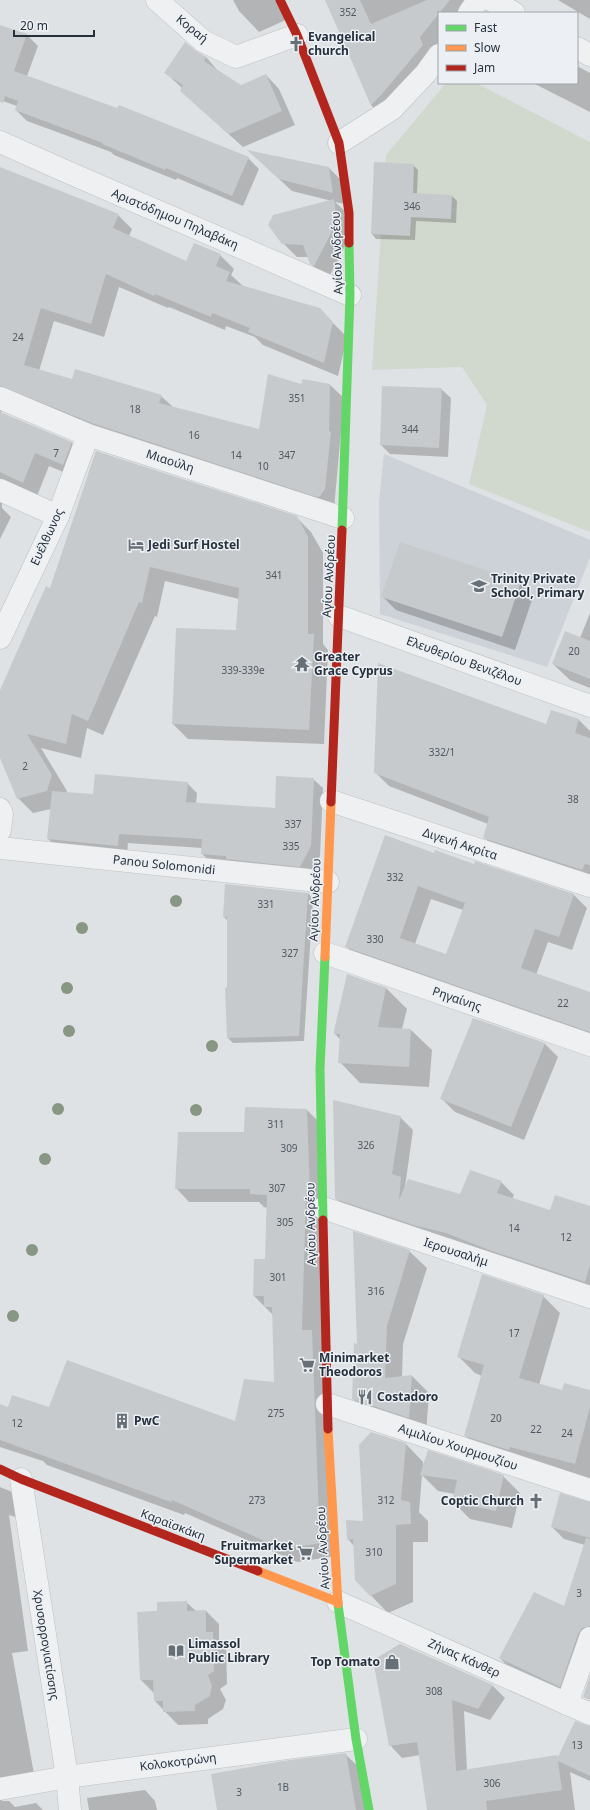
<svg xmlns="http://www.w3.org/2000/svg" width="590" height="1810" viewBox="0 0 590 1810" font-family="'Noto Sans',sans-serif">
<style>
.built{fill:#cdd2d8}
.green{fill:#d1d9cf}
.shadow{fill:#0003;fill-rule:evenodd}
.building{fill:#c7cacc;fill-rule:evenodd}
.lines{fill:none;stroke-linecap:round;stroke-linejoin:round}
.street-casing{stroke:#bdc0c2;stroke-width:23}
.street{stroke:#eef0f1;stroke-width:22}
.fast{stroke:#63d668;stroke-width:9}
.slow{stroke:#ff974d;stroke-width:9}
.jam{stroke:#b3261e;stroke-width:9}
.tree{fill:#879783}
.labels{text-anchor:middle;stroke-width:3;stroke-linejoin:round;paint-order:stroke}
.number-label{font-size:10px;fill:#4f5862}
.street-label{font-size:12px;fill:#26313d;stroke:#ecf0f4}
.poi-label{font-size:12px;font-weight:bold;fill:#26313d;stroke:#ecf0f4;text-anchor:start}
</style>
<rect width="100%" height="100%" fill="#dfe2e4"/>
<!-- built -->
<path class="built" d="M384 454 590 540V557L547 667 380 614 379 501Z"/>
<!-- green -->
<path class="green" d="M446 83H476L590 142V532L469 484 487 405 462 367 372 370 386 155Z"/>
<!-- shadow -->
<g class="shadow">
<path d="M233 0H281L288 19 259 32 239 11Z"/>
<path d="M326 0H471L461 13H439V41L383 116 371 105Z"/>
<path d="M558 0H590V19Z"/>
<path d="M0 26 27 35 38 46 27 76 118 109 119 106 248 158 259 169 243 206 177 178 176 180 114 155 111 152 27 121 16 110 17 106 0 100Z"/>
<path d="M194 51 206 57 219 72 241 86 266 75 279 89 295 125 243 147 195 104 181 90 182 88 166 73Z"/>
<path d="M577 66 590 73V112L533 83H577Z"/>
<path d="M250 152 329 168 341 180 345 204 335 202 348 214 350 236 328 279 311 264 309 257H297L283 243 332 201 292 191Z"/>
<path d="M413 165 418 170 417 194 452 196 457 201 456 223 416 221 415 240 376 239 372 234Z"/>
<path d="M0 168 118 215 132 229 129 236 187 262 220 255 234 269 231 275 243 286 319 309 347 337 338 376 263 345 255 337 226 326 225 330 169 307 168 308 119 287 104 337 54 321 39 371 73 380 161 396 173 407 260 431 301 385H330L344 398 334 509 2 407 1 413 72 443 85 456 77 478 49 466 37 496 2 499V508L11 517 0 539Z"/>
<path d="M441 389 451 398 448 457 390 454 381 445Z"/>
<path d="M96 452 296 517 311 532 323 553V644L328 650 324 744 188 739 173 724 236 632 239 599 165 581 157 617 155 616 103 735 87 728 81 758 41 748 67 791 66 793 94 796 187 783 197 793 196 804 276 809 313 779 323 788 320 856 310 876 212 863 202 854V848L128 843 127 855 58 848 48 839 51 809 33 813 18 798 0 755V700L50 589 89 476 88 475Z"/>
<path d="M520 583 533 597 515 650 396 610 382 596Z"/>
<path d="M590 613V688L570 680 553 664 580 638Z"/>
<path d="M551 711 579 720 590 731V881L498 851 484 837 488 824 389 786 375 772 547 725Z"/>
<path d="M435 854 574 895 587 908 572 950 548 942 536 975 590 993V1040L360 960 347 947ZM431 899 463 910 446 955 415 944Z"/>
<path d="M308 893 313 899 304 1041 233 1043 228 1038V921L224 917Z"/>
<path d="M348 975 386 988 407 1009 402 1029 411 1030 432 1050 429 1087 360 1083 340 1062 341 1040 335 1034Z"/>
<path d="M544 1043 558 1057 524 1140 455 1112 442 1099Z"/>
<path d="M307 1110 320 1123 335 1556 297 1562 185 1513 184 1515 47 1465 43 1461 0 1447V1405L9 1408H50L236 1423 276 1383 273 1315 254 1296 266 1260 267 1208 264 1207 259 1202H189L176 1188 245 1133Z"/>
<path d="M400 1117 413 1130 405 1187 461 1196 501 1182 514 1195 512 1199 551 1212 590 1207V1292L349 1211 336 1198Z"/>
<path d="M409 1251 427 1268 403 1344 402 1377 412 1376 429 1393 426 1434 371 1416 353 1399 358 1345Z"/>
<path d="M543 1296 560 1313 539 1385 562 1392 590 1391V1480L482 1452 465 1435 482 1376 475 1373 458 1356Z"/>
<path d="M406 1444 423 1462V1466L503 1476 520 1493 512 1528 470 1519 453 1502 455 1494 438 1491 422 1475 419 1512 428 1521V1542H413V1602L388 1613 356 1580 354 1546 348 1539 364 1522Z"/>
<path d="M0 1487 10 1491 24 1506 26 1520 9 1515 28 1651 12 1653 34 1774 2 1799V1801H9L15 1807 36 1803 43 1810H0Z"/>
<path d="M590 1503V1647L572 1698 512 1671 500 1658 564 1607 585 1545 564 1539 552 1527Z"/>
<path d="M186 1602 196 1611H206L219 1624V1639L226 1646 227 1684 220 1689 226 1700 223 1709 208 1719V1724L178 1725 155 1701 154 1693 141 1680 158 1612Z"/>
<path d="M374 1660 493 1686 505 1698 490 1720 464 1711 467 1770 558 1757 590 1727V1781L570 1772 575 1810H428L420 1755 402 1758 390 1745Z"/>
<path d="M345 1754 363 1771 370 1810H218Z"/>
<path d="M145 1790 155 1801 157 1810H89L87 1798Z"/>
</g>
<!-- building -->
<g class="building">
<path d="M325 0H360L371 24 427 0H450L420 37 423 45 382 94 371 105Z"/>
<path d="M0 25 27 34 14 71 117 108 119 105 249 157 232 196 166 168 165 170 102 144 103 143 15 110 18 101 5 96 3 103 0 102Z"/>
<path d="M185 42 195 50 206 57 204 61 241 85 266 74 282 111 229 134 180 91 183 85 164 73Z"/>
<path d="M247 150 329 167 333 193 279 179Z"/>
<path d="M374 162 414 164 413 193 452 195 451 219 411 217 410 236 371 234Z"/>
<path d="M0 167 119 214 113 228 186 261 194 243 221 254 216 266 230 272 226 281 320 308 333 322 324 363 248 332 250 328 212 313 211 317 155 294 154 296 106 274 91 324 41 308 24 365 72 379 75 369 162 395 159 403 259 429 268 374 301 384 303 379 330 384 329 431 331 432 325 489 320 496 317 497 92 423 0 386Z"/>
<path d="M334 199 337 222 314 266 310 264 303 245 282 244 268 225 273 215Z"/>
<path d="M382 386 442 388 439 448 380 445Z"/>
<path d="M0 412 72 442 63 465 35 453 23 483 0 472Z"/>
<path d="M96 451 297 516 308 537V634H314L309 730 172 724 176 628 236 630 239 588 150 567 142 603 139 602 88 721 72 714 66 744 27 734 52 775 47 791 17 799 0 758V690L46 586 50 588Z"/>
<path d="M400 542 521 582 502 637 381 597Z"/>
<path d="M565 631 590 641V679L552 664Z"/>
<path d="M378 663 546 724 551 710 579 719 575 733 590 738V865L585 864 582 870 483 838 489 817 374 773Z"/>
<path d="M95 774 188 782 186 802 275 808 276 776 314 778 311 846 300 867 226 859V856L201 854 202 839 119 834 118 846 47 839 52 791 93 794Z"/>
<path d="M385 835 434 853 435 850 474 864 475 861 574 894 559 937 535 929 521 968 590 992V1032L345 947ZM418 886 465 903 446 954 400 938Z"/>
<path d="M225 884 308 893 299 1036 227 1038 225 988 227 987V917H223Z"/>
<path d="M347 974 386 988 378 1027 411 1029 409 1067 338 1063 340 1034H334V1031Z"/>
<path d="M473 1018 545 1043 511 1127 440 1099Z"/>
<path d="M333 1100 401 1116 392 1174 401 1177 399 1200 408 1179 460 1194 470 1170 502 1181 497 1193 550 1210 555 1195 590 1206V1265L585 1282 489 1250 446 1233 417 1226 335 1199Z"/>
<path d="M245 1107 307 1109 310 1194 306 1193 302 1330H312L319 1518H321L322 1543 283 1549 172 1500 171 1502 0 1440V1404L8 1407 12 1395 49 1407 67 1360 235 1421 244 1379 274 1382 272 1307H264V1296H253L254 1259H265L267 1195 250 1194V1189H175L178 1132H244Z"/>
<path d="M353 1231 410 1250 387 1326 385 1378 412 1375 409 1418 352 1399 354 1343 357 1344Z"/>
<path d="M482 1274 544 1295 519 1378 562 1390 564 1383 590 1390V1407L575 1464 510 1447 509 1450 464 1436 484 1365 457 1357Z"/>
<path d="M371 1432 406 1443 401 1500 410 1502 411 1524 396 1525V1584L370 1596 355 1580 353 1539 347 1540 346 1520 363 1521 359 1445Z"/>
<path d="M428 1450 504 1475 496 1511 452 1502 457 1480 420 1475Z"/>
<path d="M560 1493 590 1502V1538L551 1527Z"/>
<path d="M586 1538 590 1539V1626L582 1628 578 1634 560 1687 499 1658 534 1592 564 1606Z"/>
<path d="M187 1601V1611L206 1610V1632H213L214 1671 208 1675 212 1686 210 1696 195 1705V1711L163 1712V1701H154L153 1680H140L137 1612 157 1611V1602Z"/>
<path d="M400 1644 493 1685 478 1709 452 1700 456 1771 557 1755 558 1757 575 1721 590 1726V1776L558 1761 562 1790 486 1801 487 1810H427L417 1742 389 1746 373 1660Z"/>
<path d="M590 1676V1700L583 1697Z"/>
<path d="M346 1753 356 1810H217L211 1774 283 1761Z"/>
</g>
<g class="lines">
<defs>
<g id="street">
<path d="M157 0 203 41 236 57 297 35"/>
<path d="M491 0 514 13"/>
<path d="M469 13 478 0"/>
<path d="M577 48 590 55"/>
<path d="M0 142 56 167 350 295"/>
<path d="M339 143 392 109 426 73 439 55"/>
<path d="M0 398 88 435 343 518"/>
<path d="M0 490 58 516"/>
<path d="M339 616 590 706"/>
<path d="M0 638 58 516 88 435"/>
<path d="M331 801 590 886"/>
<path d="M0 809 2 814 0 830"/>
<path d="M0 848 328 882"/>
<path d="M325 953 590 1045"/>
<path d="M323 1208 590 1297"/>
<path d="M327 1404 590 1490"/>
<path d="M21 1479 67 1777 70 1810"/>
<path d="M338 1602 590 1714"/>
<path d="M567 1704 590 1638"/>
<path d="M0 1789 67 1777 356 1739"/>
</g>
</defs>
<!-- street casing -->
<use href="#street" class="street-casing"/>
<!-- street -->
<use href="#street" class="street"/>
<!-- fast -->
<g class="fast">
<path d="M342 530 350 295 349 243"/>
<path d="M323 1220 320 1069 325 957"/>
<path d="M338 1604 356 1739 369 1810"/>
</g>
<!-- slow -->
<g class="slow">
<path d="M325 957 331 802"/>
<path d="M328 1429 338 1604"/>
<path d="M258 1571 338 1602"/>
</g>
<!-- jam -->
<g class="jam">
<path d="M280 0 297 35 339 143 349 213V243"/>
<path d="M331 802 342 530"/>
<path d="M323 1220 328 1429"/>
<path d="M0 1469 21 1479 258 1571"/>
</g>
</g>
<!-- trees -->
<g class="tree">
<circle cx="176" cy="901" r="6"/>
<circle cx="82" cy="928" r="6"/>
<circle cx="67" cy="988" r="6"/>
<circle cx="69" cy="1031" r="6"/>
<circle cx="212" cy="1046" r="6"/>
<circle cx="58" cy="1109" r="6"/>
<circle cx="196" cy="1110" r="6"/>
<circle cx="45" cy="1159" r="6"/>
<circle cx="32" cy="1250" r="6"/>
<circle cx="13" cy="1316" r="6"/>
</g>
<!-- icons -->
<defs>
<symbol id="church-bare" viewBox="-9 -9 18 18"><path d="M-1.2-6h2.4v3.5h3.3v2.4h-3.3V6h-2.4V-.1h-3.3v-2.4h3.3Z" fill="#676f77" stroke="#ecf0f4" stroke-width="2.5" paint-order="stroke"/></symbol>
<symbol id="hotel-bare" viewBox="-9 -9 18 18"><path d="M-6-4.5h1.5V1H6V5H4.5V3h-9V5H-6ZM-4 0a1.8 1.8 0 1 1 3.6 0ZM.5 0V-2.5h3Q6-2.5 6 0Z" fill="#676f77" stroke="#ecf0f4" stroke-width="2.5" paint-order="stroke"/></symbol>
<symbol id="school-bare" viewBox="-9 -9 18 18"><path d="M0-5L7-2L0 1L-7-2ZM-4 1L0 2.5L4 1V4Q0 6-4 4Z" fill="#676f77" stroke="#ecf0f4" stroke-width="2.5" paint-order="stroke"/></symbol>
<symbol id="temple-bare" viewBox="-9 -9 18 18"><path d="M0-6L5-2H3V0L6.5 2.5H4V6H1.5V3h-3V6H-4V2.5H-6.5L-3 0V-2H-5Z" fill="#676f77" stroke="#ecf0f4" stroke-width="2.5" paint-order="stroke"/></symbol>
<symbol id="supermarket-bare" viewBox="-9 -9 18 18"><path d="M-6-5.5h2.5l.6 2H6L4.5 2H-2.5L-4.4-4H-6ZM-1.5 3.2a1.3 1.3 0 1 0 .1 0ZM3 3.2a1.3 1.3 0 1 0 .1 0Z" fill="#676f77" stroke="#ecf0f4" stroke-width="2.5" paint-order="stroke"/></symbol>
<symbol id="restaurant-bare" viewBox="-9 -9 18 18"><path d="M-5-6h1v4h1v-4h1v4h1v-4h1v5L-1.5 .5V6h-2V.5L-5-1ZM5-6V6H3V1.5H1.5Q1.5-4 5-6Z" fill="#676f77" stroke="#ecf0f4" stroke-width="2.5" paint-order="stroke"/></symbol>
<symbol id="building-bare" viewBox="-9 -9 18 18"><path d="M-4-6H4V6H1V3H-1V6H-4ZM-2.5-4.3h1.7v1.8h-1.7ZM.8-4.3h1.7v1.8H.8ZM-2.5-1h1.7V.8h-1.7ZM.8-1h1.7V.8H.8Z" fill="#676f77" stroke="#ecf0f4" stroke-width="2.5" paint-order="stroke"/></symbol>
<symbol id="library-bare" viewBox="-9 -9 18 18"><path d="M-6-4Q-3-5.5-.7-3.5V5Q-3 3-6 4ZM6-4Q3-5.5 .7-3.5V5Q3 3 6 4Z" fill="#676f77" stroke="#ecf0f4" stroke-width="2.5" paint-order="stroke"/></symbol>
<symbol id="shop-bare" viewBox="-9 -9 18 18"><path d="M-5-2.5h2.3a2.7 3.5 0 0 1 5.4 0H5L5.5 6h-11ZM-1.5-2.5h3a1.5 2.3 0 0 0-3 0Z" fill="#676f77" stroke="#ecf0f4" stroke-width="2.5" paint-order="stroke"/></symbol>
</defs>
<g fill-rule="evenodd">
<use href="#church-bare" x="285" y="33" width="22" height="22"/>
<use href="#hotel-bare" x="125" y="534" width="22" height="22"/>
<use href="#school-bare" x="468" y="575" width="22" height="22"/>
<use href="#temple-bare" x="291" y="653" width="22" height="22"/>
<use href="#supermarket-bare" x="296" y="1354" width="22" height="22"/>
<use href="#restaurant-bare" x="354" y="1386" width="22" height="22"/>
<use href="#building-bare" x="111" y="1410" width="22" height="22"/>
<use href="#church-bare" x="525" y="1490" width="22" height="22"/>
<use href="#supermarket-bare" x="294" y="1542" width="22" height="22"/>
<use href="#library-bare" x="165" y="1640" width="22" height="22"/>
<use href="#shop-bare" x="381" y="1651" width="22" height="22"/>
</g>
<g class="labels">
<!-- number labels -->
<g class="number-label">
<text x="348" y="16">352</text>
<text x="412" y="210">346</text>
<text x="18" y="341">24</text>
<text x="297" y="402">351</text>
<text x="135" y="413">18</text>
<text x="410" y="433">344</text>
<text x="194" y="439">16</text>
<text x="56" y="457">7</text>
<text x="236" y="459">14</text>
<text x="287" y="459">347</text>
<text x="263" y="470">10</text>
<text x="274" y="579">341</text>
<text x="574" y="655">20</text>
<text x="243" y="674">339-339e</text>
<text x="442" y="756">332/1</text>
<text x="25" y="770">2</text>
<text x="573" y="803">38</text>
<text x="293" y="828">337</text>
<text x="291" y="850">335</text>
<text x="395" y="881">332</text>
<text x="266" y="908">331</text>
<text x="375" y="943">330</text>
<text x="290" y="957">327</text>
<text x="563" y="1007">22</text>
<text x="276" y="1128">311</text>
<text x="366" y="1149">326</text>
<text x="289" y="1152">309</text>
<text x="277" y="1192">307</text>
<text x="285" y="1226">305</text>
<text x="514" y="1232">14</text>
<text x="566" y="1241">12</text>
<text x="278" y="1281">301</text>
<text x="376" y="1295">316</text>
<text x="514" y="1337">17</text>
<text x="276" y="1417">275</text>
<text x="496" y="1422">20</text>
<text x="17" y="1427">12</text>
<text x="536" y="1433">22</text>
<text x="567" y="1437">24</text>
<text x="257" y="1504">273</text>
<text x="386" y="1504">312</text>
<text x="374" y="1556">310</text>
<text x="579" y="1597">3</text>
<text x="434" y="1695">308</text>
<text x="577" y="1749">13</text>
<text x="492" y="1787">306</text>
<text x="283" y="1791">1B</text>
<text x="239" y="1796">3</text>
</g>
<!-- street labels -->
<g class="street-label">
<text transform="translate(192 29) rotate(39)" y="4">Κοραή</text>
<text transform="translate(175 219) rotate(23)" y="4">Αριστόδημου Πηλαβάκη</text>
<text transform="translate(337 253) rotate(-92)" y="4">Αγίου Ανδρέου</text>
<text transform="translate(170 461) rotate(18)" y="4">Μιαούλη</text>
<text transform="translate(47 537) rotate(-65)" y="4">Ευέλθωνος</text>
<text transform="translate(329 576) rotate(-87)" y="4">Αγίου Ανδρέου</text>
<text transform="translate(464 661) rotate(20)" y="4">Ελευθερίου Βενιζέλου</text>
<text transform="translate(460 844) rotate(18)" y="4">Διγενή Ακρίτα</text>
<text transform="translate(164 865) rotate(6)" y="4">Panou Solomonidi</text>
<text transform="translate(315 900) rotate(-88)" y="4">Αγίου Ανδρέου</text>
<text transform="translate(457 999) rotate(19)" y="4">Ρηγαίνης</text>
<text transform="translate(311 1224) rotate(-91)" y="4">Αγίου Ανδρέου</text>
<text transform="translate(456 1252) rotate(18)" y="4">Ιερουσαλήμ</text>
<text transform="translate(458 1447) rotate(18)" y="4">Αιμιλίου Χουρμουζίου</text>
<text transform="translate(173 1525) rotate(21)" y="4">Καραϊσκάκη</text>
<text transform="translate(323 1548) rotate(-93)" y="4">Αγίου Ανδρέου</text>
<text transform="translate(46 1645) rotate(81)" y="4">Χρυσορρογιατίσσης</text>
<text transform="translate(464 1658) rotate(24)" y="4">Ζήνας Κάνθερ</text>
<text transform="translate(178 1762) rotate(-7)" y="4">Κολοκοτρώνη</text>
</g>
<!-- poi labels -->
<g class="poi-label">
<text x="308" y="41">Evangelical<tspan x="308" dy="14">church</tspan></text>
<text x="148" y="549">Jedi Surf Hostel</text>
<text x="491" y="583">Trinity Private<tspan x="491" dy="14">School, Primary</tspan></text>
<text x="314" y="661">Greater<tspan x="314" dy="14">Grace Cyprus</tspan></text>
<text x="319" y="1362">Minimarket<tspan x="319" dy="14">Theodoros</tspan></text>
<text x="377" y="1401">Costadoro</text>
<text x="134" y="1425">PwC</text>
<text x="524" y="1505" text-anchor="end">Coptic Church</text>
<text x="293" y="1550" text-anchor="end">Fruitmarket<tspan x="293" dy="14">Supermarket</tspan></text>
<text x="188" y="1648">Limassol<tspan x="188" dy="14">Public Library</tspan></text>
<text x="380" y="1666" text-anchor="end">Top Tomato</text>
</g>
</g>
<!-- legend -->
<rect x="438" y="12" width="140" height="72" fill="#ecf0f4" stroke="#9da4ab"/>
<rect x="446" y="25" width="20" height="6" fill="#63d668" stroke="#9da4ab"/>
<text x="474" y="32" font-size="12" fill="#26313d">Fast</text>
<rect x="446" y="45" width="20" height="6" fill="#ff974d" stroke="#9da4ab"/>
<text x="474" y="52" font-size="12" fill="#26313d">Slow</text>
<rect x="446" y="65" width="20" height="6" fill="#b3261e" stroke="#9da4ab"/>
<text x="474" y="72" font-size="12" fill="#26313d">Jam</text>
<!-- scale -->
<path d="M14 30v6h80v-6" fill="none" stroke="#26313d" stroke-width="2"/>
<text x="20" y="30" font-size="12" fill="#26313d" stroke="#ecf0f4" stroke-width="3" paint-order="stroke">20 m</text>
</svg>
